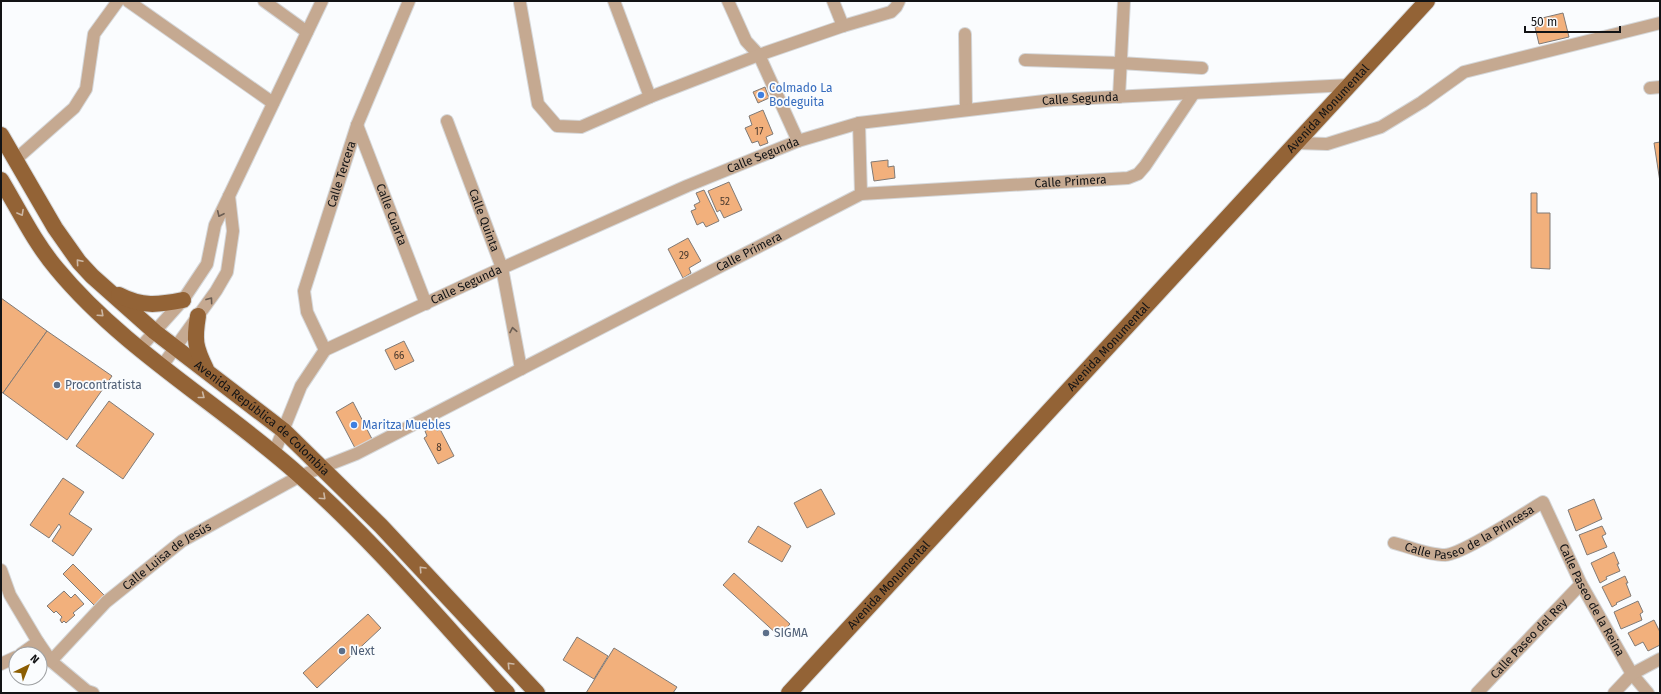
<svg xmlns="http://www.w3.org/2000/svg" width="1661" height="694" viewBox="0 0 1661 694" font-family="'Fira Sans',sans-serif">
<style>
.building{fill:#f2b07c;stroke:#807a76}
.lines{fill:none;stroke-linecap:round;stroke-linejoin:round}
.minor-casing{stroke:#d5d7d9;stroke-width:14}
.major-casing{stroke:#d5d7d9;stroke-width:18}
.minor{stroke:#c5a991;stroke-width:12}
.major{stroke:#936336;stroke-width:16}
.oneway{stroke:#ccb7a4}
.oneway2{stroke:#6c5e53}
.shop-dot{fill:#3f7fe0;stroke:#fafcfe;stroke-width:1.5}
.service-dot{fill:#5c6f8a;stroke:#fafcfe;stroke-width:1.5}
.labels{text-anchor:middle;stroke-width:3.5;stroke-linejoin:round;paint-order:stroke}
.number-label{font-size:10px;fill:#4a3a2f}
.shop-label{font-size:12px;fill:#366cbe;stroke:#fafcfe;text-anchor:start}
.street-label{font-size:12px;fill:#121315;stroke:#fafcfe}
.service-label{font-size:12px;fill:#4e5e75;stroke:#fafcfe;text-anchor:start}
</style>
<rect width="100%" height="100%" fill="#fafcfe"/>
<!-- building -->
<g class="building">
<path d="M1563 13 1569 37 1539 44 1535 27 1540 26 1538 19Z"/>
<path d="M765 87 769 98 758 103 753 92Z"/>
<path d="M763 110 773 134 766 137 768 143 760 146 758 141 752 143 745 128 752 125 749 116Z"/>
<path d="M1660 142V182L1654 143Z"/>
<path d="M888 160V167L894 166 895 178 874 181 871 162Z"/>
<path d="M729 182 742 210 724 218 720 210 717 212 708 191Z"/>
<path d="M704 190 719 221 706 227 703 222 697 225 691 211 696 209 694 205 700 202 696 193Z"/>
<path d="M1531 193H1537V213H1550V269L1531 268Z"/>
<path d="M688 238 701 261 689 268 691 273 683 278 668 249Z"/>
<path d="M1 298 47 331 3 393 1 392Z"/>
<path d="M47 331 112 376 67 440 3 393Z"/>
<path d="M404 341 414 361 395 370 385 350Z"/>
<path d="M109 401 154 434 123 479 76 446Z"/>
<path d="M353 402 372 439 355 448 336 412Z"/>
<path d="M434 426 437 431 440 429 454 456 438 464 424 438 427 436 425 431Z"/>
<path d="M63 478 84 492 69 514 92 529 73 556 52 541 61 527 59 524 49 538 30 525Z"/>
<path d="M821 489 835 514 807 528 794 503Z"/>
<path d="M1594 499 1602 519 1576 531 1568 510Z"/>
<path d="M758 526 791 546 782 562 748 542Z"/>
<path d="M1602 526 1606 534 1602 536 1607 547 1587 555 1579 535Z"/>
<path d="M1614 552 1619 564H1617L1620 571 1606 577 1607 579 1600 583 1591 563Z"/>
<path d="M73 564 104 595 94 605 63 574Z"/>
<path d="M734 573 790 624 779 636 723 585Z"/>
<path d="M1625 576 1628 583H1626L1631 596 1616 603 1617 604 1612 607 1602 587Z"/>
<path d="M64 591 71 598 75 594 84 604 73 613 75 615 66 623 64 621 62 623 60 620 62 617 56 611 54 613 47 606Z"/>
<path d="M1638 601 1643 612 1640 614 1642 620 1621 629 1614 612Z"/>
<path d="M368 614 381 628 317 688 303 673Z"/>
<path d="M1654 620 1660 632V645L1648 651 1643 642 1635 646 1628 633Z"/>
<path d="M577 637 608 656 594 679 563 660Z"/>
<path d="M614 648 677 687 673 693H586Z"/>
</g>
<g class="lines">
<defs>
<g id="minor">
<path d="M128 1 273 103"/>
<path d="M264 1 307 32"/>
<path d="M614 1 650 97"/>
<path d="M728 1 746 41 759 55 798 141"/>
<path d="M833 1 843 26"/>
<path d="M520 3 538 104 557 126 581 127 650 97 759 55 843 26 891 12 896 7 899 1"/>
<path d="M965 34 966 110"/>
<path d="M1025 60 1120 63 1202 68"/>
<path d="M1650 88 1660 87"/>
<path d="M1119 97 1124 1"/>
<path id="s1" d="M447 121 502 268 521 369"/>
<path d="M859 123 861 194"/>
<path id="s2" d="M357 125 426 304"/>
<path d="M1297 143 1327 144 1381 127 1422 102 1464 72 1660 23"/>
<path d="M15 160 74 108 86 89 94 34 118 1"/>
<path d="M229 196 322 1"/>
<path d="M140 348 183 300 207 264 215 225 229 196 233 231 227 272 216 291 162 366"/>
<path id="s3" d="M325 350 307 312 304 291 357 125 409 1"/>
<path id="s4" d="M274 453 301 386 325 350 502 268 687 186 798 141 859 123 1053 100 1350 85"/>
<path id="s5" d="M1394 543C1410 547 1428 555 1445 555 1464 554 1524 513 1543 502L1581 584 1632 674 1648 693"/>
<path d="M1 570 10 595 38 642 51 661 87 691 93 693"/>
<path d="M21 654 38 642"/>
<path id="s6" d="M51 661 106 602 182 541 300 476 356 454 861 194 1128 178 1138 174 1145 166 1194 93"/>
<path d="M1 664 16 657"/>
<path id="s7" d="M1477 693 1581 584"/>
<path d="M1614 693 1632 674 1660 659"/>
</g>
<g id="major">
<path id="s8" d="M1 135 55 228 79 262 92 276 155 332 283 430 381 526 537 693"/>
<path d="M1 180C19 210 34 242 57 269 123 349 221 405 298 474 374 541 439 619 507 693"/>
<path d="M119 295C142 307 158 305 183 300"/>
<path d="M198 316C194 340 195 347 206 369"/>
<path id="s9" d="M789 693 1427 1"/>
</g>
</defs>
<!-- minor casing -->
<use href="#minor" class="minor-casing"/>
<!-- major casing -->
<use href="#major" class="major-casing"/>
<!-- minor -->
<use href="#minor" class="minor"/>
<!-- major -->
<use href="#major" class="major"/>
</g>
<!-- one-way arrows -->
<defs><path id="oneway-chevron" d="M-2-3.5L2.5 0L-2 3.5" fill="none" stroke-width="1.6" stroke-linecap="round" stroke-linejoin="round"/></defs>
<g class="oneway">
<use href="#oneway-chevron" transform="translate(21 213) rotate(61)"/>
<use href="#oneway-chevron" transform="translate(79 262) rotate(-131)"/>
<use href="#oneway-chevron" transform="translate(101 314) rotate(42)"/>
<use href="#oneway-chevron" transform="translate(202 396) rotate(38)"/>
<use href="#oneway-chevron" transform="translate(323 497) rotate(43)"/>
<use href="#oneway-chevron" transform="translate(422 569) rotate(-133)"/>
<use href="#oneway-chevron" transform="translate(510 665) rotate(-134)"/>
</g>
<g class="oneway2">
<use href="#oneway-chevron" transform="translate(220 214) rotate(115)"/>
<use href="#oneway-chevron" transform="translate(210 300) rotate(-54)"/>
<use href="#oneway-chevron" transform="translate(513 330) rotate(-101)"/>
</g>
<!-- markers -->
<g class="shop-dot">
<circle cx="761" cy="95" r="4"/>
<circle cx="354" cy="425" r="4"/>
</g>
<g class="service-dot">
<circle cx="57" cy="385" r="4"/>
<circle cx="766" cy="633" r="4"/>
<circle cx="342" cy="651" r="4"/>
</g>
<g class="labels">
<!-- number labels -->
<g class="number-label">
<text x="759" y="135">17</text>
<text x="725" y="205">52</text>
<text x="684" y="259">29</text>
<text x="399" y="359">66</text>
<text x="439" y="451">8</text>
</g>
<!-- shop labels -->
<g class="shop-label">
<text x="769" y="92">Colmado La<tspan x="769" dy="14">Bodeguita</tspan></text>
<text x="362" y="429">Maritza Muebles</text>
</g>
<!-- street labels -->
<g class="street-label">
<text dy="4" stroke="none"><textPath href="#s4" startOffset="919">Calle Segunda</textPath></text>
<text dy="4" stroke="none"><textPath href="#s9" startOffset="795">Avenida Monumental</textPath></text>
<text dy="4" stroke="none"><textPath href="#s4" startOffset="595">Calle Segunda</textPath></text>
<text dy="4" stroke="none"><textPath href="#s3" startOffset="186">Calle Tercera</textPath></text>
<text dy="4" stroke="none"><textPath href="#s6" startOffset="1151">Calle Primera</textPath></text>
<text dy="4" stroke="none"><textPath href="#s2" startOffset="96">Calle Cuarta</textPath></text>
<text dy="4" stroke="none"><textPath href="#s1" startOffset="106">Calle Quinta</textPath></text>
<text dy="4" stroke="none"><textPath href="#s6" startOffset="815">Calle Primera</textPath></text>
<text dy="4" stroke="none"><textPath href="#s4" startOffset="271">Calle Segunda</textPath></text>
<text dy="4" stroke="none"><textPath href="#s9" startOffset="471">Avenida Monumental</textPath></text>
<text dy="4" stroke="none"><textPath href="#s8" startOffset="390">Avenida República de Colombia</textPath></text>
<text dy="4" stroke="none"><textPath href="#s5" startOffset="82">Calle Paseo de la Princesa</textPath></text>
<text dy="4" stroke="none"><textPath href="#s6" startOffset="157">Calle Luisa de Jesús</textPath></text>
<text dy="4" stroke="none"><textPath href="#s9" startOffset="147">Avenida Monumental</textPath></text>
<text dy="4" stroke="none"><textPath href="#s5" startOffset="274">Calle Paseo de la Reina</textPath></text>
<text dy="4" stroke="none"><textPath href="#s7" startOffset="75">Calle Paseo del Rey</textPath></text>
</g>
<!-- service labels -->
<g class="service-label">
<text x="65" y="389">Procontratista</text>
<text x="774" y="637">SIGMA</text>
<text x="350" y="655">Next</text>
</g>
</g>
<!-- border -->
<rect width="1661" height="694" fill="none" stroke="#121315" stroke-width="4"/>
<!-- north arrow -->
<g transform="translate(28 666) rotate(43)"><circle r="19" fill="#fafcfe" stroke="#9d9fa1"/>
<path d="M0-3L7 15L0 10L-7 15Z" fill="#8c5e03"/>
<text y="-6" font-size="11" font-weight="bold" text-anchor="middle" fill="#121315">N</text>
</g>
<!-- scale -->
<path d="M1525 26v6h95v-6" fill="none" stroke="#121315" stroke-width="2"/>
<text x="1531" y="26" font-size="12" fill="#121315" stroke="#fafcfe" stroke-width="3" paint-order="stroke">50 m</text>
</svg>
